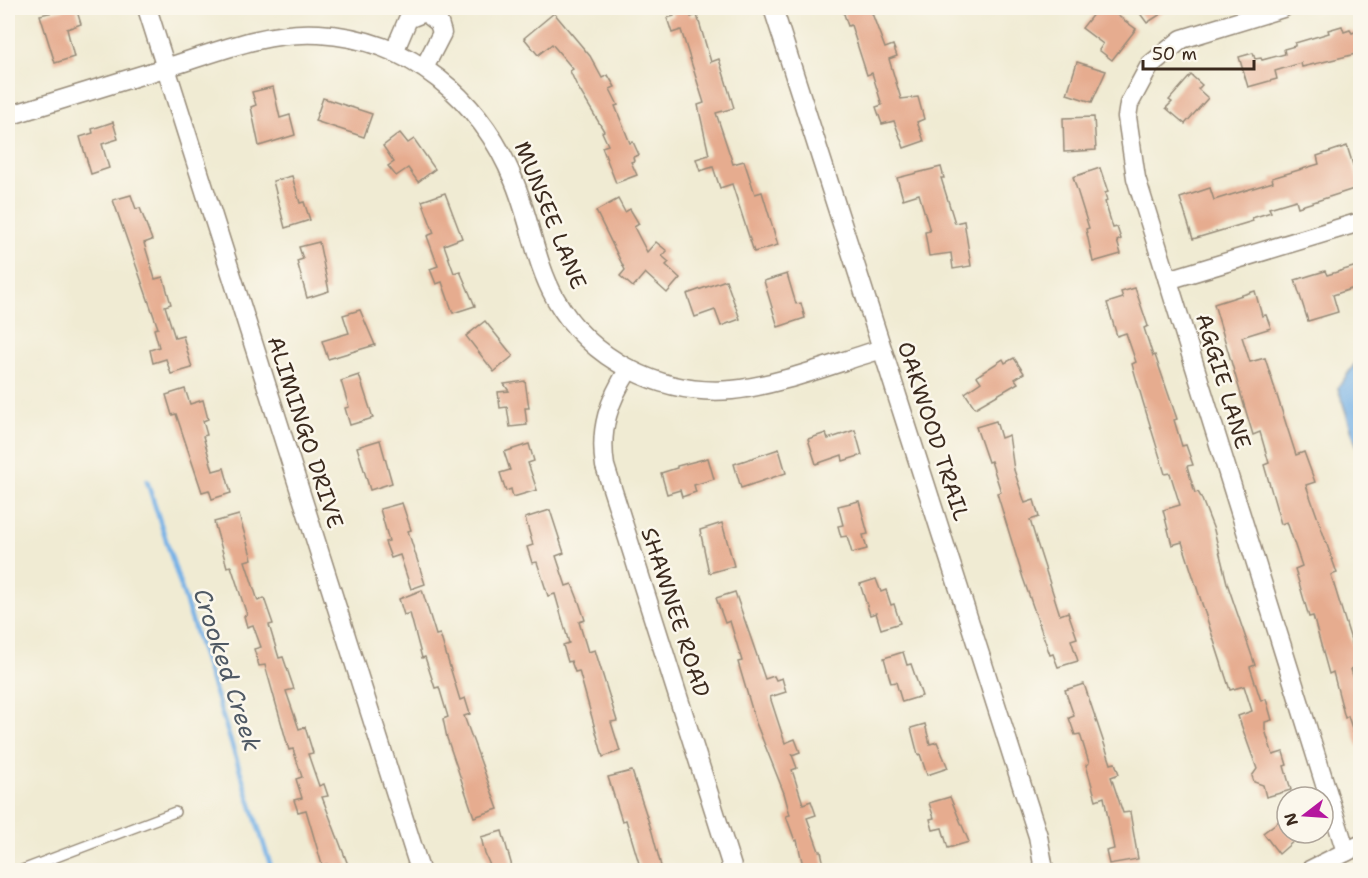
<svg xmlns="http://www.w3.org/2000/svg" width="1368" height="878" viewBox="0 0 1368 878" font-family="'Shantell Sans',sans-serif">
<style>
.water{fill:#74b1e6;stroke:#586e82;stroke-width:1.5}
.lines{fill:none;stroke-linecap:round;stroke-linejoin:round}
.stream{stroke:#74b1e6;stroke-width:4.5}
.building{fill:#e6ac8f}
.service-casing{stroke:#968a78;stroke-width:12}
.minor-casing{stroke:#968a78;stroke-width:21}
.service{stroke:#fff;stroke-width:9}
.minor{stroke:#fff;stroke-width:18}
.labels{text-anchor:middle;stroke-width:5;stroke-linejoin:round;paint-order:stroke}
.street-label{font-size:22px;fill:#3b2a1e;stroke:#fbf7ec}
.water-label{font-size:24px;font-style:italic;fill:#4f5964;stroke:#fbf7ec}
</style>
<rect width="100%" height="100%" fill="#fbf7ec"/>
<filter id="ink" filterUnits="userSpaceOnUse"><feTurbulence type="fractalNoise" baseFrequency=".0167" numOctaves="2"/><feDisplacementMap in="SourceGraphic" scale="12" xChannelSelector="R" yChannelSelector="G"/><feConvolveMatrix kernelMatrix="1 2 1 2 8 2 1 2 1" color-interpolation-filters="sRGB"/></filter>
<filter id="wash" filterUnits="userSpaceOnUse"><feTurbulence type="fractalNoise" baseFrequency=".008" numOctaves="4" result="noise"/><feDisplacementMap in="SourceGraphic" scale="24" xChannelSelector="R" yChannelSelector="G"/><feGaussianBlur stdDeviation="1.35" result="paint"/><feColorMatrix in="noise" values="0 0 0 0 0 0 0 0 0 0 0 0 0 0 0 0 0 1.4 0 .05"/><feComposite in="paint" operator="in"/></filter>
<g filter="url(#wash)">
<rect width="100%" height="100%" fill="#f0ebd3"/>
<!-- water -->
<path class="water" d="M1360 356V456L1338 388Z"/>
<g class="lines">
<!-- stream -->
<path class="stream" d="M147 481 272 870"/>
</g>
<g id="blocks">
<!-- building -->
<g class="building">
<path d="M70 8H76L81 24 67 29 74 57 55 63 40 15Z"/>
<path d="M672 8H688L691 17 697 15 711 62 719 59 734 108 716 113 733 164 744 161 755 194 762 192 778 245 754 252 732 184 720 188 713 167 700 171 696 159 709 155 698 105 704 103 681 30 672 33 667 18 674 16Z"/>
<path d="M842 8H870L885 48 893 45 897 56 889 59 901 99 918 97 924 119 917 122 924 141 904 148 894 121 882 124 876 107 882 105 872 73 867 75 851 25 848 26Z"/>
<path d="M1098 8H1107L1136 29 1112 60 1099 50 1103 44 1082 28Z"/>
<path d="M1136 8H1170L1147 23Z"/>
<path d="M554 13 590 56 602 78 608 75 615 87 610 89 618 105 615 106 630 143 633 142 639 155 633 157 634 161 631 162 637 175 616 183 602 147 608 145 602 132 604 131 577 86 570 71 573 69 552 44 538 55 524 38Z"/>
<path d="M1342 26 1344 32 1350 30 1352 33 1360 30V53L1302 67 1301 63 1275 71 1277 79 1248 87 1239 57 1253 53 1255 59 1261 58 1262 60 1285 54 1284 49 1295 46V43L1329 33 1328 30Z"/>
<path d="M1077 62 1106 71 1092 102 1067 94Z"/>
<path d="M1191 75 1202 85 1198 89 1208 98 1185 124 1166 108 1172 102 1169 100Z"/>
<path d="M273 87 280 118 290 115 295 135 259 146 251 107 256 105 252 92Z"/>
<path d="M323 98 372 114 364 137 315 121Z"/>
<path d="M1094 117 1096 150 1064 152 1063 118Z"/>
<path d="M113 122 118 139 102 144 109 168 91 174 80 137 93 133 92 129Z"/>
<path d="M400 133 408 143 414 139 435 169 418 182 408 168 396 176 388 166 394 162 383 146Z"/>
<path d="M1347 146 1360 187 1298 207 1296 200 1269 208 1271 212 1252 218 1253 221 1193 239 1180 198 1210 188 1214 200 1273 182 1272 178 1319 164 1317 156Z"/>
<path d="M941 167 944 178H941L955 223 964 221 971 266 953 269 951 253 929 256 925 232 930 231 919 194 903 199 897 178Z"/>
<path d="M1100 168 1108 192 1105 193 1107 201 1105 202 1113 228 1117 227 1121 239 1117 241 1121 254 1093 262 1086 229 1089 228 1073 177Z"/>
<path d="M292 176 300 203 304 202 310 220 285 228 273 181Z"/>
<path d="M445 193 462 238 444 245 454 273 460 271 475 306 453 313 442 282 436 284 430 269 438 266 427 236 434 233 422 201Z"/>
<path d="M131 195 136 209 140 208 152 240 144 243 155 279 163 277 171 304 165 306 175 338 183 336 192 368 171 374 166 359 153 363 150 350 159 347 154 329 158 328 113 200Z"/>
<path d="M618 199 625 212 630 209 639 224 634 227 647 252 656 242 667 251 662 256 669 262 666 265 680 278 667 293 645 273 633 287 620 276 625 270 596 211Z"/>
<path d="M319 242 329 291 307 298 297 261 303 259 299 247Z"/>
<path d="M1360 265V286L1333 295 1338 312 1308 321 1295 280 1325 271 1327 275Z"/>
<path d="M787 274 796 304 801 303 805 318 778 327 764 281Z"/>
<path d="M726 280 740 319 721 326 715 310 695 317 687 294Z"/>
<path d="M1135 288 1148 326 1144 328 1153 356 1155 355 1177 419 1174 420 1182 446 1186 445 1193 465 1187 466 1195 493 1198 492 1201 497 1214 530 1227 583 1255 665 1250 667 1261 701 1266 699 1272 720 1265 722V730L1273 755 1283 752 1287 765 1284 766 1291 790 1266 797 1263 785 1254 782 1252 776 1257 769 1238 716 1252 711 1244 686 1230 690 1182 542 1172 545 1163 510 1180 505 1170 473 1165 474 1143 402 1132 364 1136 362 1126 333 1117 336 1107 303 1123 298 1121 292Z"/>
<path d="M1255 291 1262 316 1266 315 1271 328 1242 337 1250 362 1265 358 1296 455 1304 452 1315 482 1306 485 1337 573 1331 575 1359 666 1351 669 1358 693 1360 692V746H1358L1348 716 1345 718 1333 672 1329 674 1313 616 1309 617 1295 569 1302 566 1287 522 1281 524 1264 465 1269 463 1260 432 1253 435 1214 304Z"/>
<path d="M360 310 375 345 328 359 322 341 349 333 343 315Z"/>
<path d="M485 321 513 356 494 372 466 336Z"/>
<path d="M1014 358 1024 373 1015 379 1018 383 975 408 965 393 981 382 977 376 1003 359 1005 363Z"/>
<path d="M359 375 373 418 350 425 345 408 349 407 341 381Z"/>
<path d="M525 381 529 408H525L527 425 510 427 507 407 500 408 498 392 509 391 504 384Z"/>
<path d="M185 389 190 404 203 400 208 419 203 421 207 435 203 436 213 471 224 468 231 493 212 499 209 490 202 492 176 414 172 415 166 395Z"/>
<path d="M996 421 1001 438 1009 435 1014 470 1025 503 1034 500 1039 517 1030 520 1037 543 1060 615 1068 612 1077 638 1071 640 1078 661 1058 667 1053 654 1050 655 1023 578 997 493 1001 492 991 461 988 462 976 427Z"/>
<path d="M855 430 862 455 843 461 842 455 816 464 808 439 826 433 828 439Z"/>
<path d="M380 440 392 483 370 490 357 447Z"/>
<path d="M529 444 534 461 528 463 537 490 513 497 511 489 506 491 500 473 510 470 504 452Z"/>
<path d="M779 449 786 473 741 488 734 464Z"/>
<path d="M708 458 714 479 694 485 696 492 682 497 680 490 667 494 661 473 677 468V466Z"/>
<path d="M859 501 868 534 863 535 867 549 852 553 847 536 841 537 838 526 843 525 838 506Z"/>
<path d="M402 503 411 530 408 531 425 584 411 589 400 555 391 558 385 542 389 541 380 509Z"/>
<path d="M550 510 564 553 556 556 566 586 572 584 579 602 585 620 579 622 588 652 595 650 617 721 611 722 620 751 603 757 579 671 575 672 571 661 568 662 563 645 569 643 555 594 548 596 537 562 532 563 527 547 533 545 525 518Z"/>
<path d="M239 515 252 559 245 561 258 601 264 598 273 624 269 625 279 658 283 657 294 689 286 691 299 729 305 727 313 753 308 754 319 786 324 784 328 796 322 797 350 870H329L327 864 322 865 306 810 298 812 294 800 302 798 296 779 302 777 293 749 289 750 265 665 259 666 254 649 261 647 253 625 247 627 244 616 247 615 231 566 227 567 214 522Z"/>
<path d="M722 523 734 566 709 573 700 530Z"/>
<path d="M876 579 881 592 886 590 891 605 894 604 900 623 881 629 876 613 870 615 860 584Z"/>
<path d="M422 590 436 635 440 634 460 700 465 698 470 714 464 716 498 809 474 817 447 738 443 719 448 717 439 687 435 688 425 657 422 658 410 613 404 615 399 599Z"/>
<path d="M735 592 765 679 774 676 776 680 782 678 786 692 770 697 785 743 795 739 800 752 792 755 797 768 792 770 803 804 811 801 816 815 807 818 819 851H821L825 870H804L797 840 795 841 786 816 790 815 784 793 756 723 738 662 742 661 730 621 725 623 716 598Z"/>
<path d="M903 652 907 665 911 664 922 696 902 702 896 682 891 683 884 658Z"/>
<path d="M1084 684 1111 764 1115 763 1119 774 1111 777 1123 813 1130 812 1138 859 1109 864 1106 851 1114 849 1104 797 1096 800 1086 765 1089 763 1080 734 1075 735 1069 718 1074 716 1065 690Z"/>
<path d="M925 724 930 744 937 742 948 768 927 775 920 754 918 755 911 728Z"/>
<path d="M632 771 652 832 661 866 658 867 659 870H641L626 820 622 821 608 777Z"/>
<path d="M950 797 969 842 948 848 942 828 933 830 930 819 934 818 929 803Z"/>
<path d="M1287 815V833H1303L1279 854 1263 833Z"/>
<path d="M502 831 513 870H492L485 854 481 837Z"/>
</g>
</g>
</g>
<g filter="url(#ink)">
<use href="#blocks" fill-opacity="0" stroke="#968a78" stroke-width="1.5"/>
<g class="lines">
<defs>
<path id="service" d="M22 870 175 812"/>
<g id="minor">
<path d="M147 8 420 870"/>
<path d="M773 8 1038 836 1044 870"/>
<path d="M1283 8 1182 39 1150 65 1129 104 1127 117 1136 178 1346 852"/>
<path d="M394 52 408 19 425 12 439 23 442 33 424 68"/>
<path d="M8 116C64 99 121 81 178 64 224 49 270 31 319 34 410 39 481 99 514 181 530 219 535 262 555 298 590 360 661 396 732 390 780 385 835 363 882 349"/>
<path d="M1168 280 1360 222"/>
<path d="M629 369C609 400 599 429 605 466L733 870"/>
<path d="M1310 870 1360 845"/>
</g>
</defs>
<!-- service casing -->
<use href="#service" class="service-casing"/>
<!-- minor casing -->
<use href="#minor" class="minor-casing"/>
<!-- service -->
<use href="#service" class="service"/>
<!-- minor -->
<use href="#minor" class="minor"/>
</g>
</g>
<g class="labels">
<!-- street labels -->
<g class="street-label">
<text transform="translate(551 215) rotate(68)" y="8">MUNSEE LANE</text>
<text transform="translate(1224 381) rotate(73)" y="8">AGGIE LANE</text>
<text transform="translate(934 431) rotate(72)" y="8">OAKWOOD TRAIL</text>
<text transform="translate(306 432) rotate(72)" y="8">ALIMINGO DRIVE</text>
<text transform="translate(676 612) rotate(72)" y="8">SHAWNEE ROAD</text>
</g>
<!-- water labels -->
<g class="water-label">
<text transform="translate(227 670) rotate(72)" y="8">Crooked Creek</text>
</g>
</g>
<!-- margin -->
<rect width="1368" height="878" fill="none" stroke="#fbf7ec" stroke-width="30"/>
<!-- north arrow -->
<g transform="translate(1305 815) rotate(253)"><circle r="28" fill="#fbf7ec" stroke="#aea59a" stroke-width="1.5"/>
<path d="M0-4.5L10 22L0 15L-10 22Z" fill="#b5179e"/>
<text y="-9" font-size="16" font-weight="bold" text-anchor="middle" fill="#3b2a1e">N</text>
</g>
<!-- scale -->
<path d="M1143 60v9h111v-9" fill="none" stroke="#3b2a1e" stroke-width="3"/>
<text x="1152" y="60" font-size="18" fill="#3b2a1e" stroke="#fbf7ec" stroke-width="4.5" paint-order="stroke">50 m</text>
</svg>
